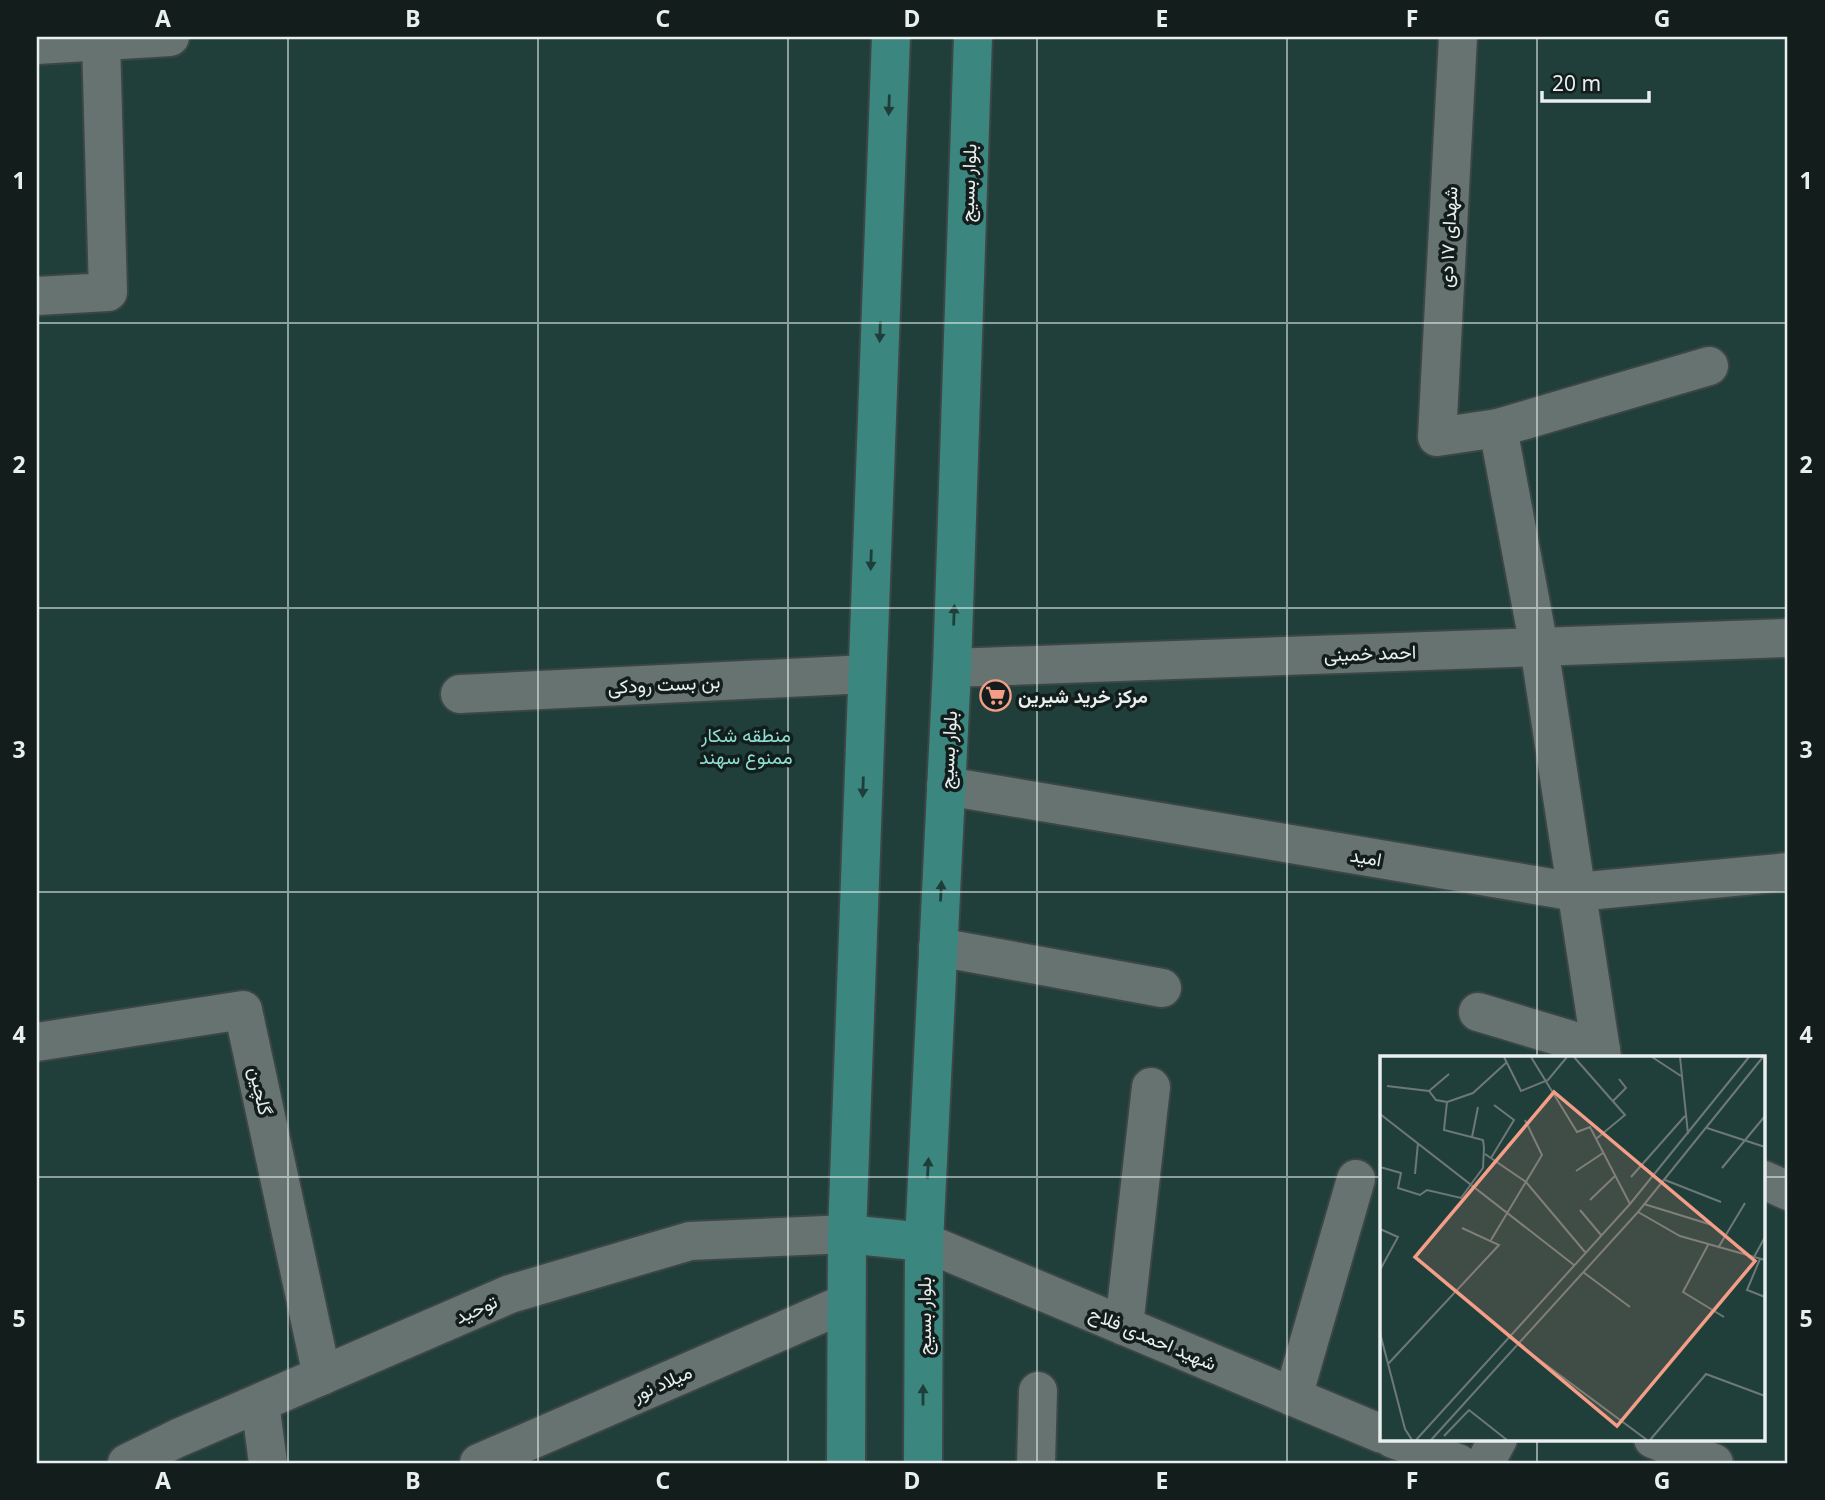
<svg xmlns="http://www.w3.org/2000/svg" width="1825" height="1500" viewBox="0 0 1825 1500" font-family="'Noto Sans',Vazirmatn,sans-serif">
<style>
.green{fill:#203f3b;fill-rule:evenodd}
.lines{fill:none;stroke-linecap:round;stroke-linejoin:round}
.minor-casing{stroke:#3c4645;stroke-width:42}
.major-casing{stroke:#3c4645;stroke-width:42}
.minor{stroke:#667371;stroke-width:38}
.major{stroke:#3b8780;stroke-width:38}
.oneway{fill:#1f3e3a}
.grid{fill:none;stroke:#e8efee;stroke-width:2;stroke-opacity:0.55}
.labels{text-anchor:middle;stroke-width:7;stroke-linejoin:round;paint-order:stroke}
.street-label{font-size:19px;fill:#e8efee;stroke:#131e1c}
.poi-label{font-size:19px;font-weight:bold;fill:#e8efee;stroke:#131e1c;text-anchor:start}
.park-label{font-size:19px;fill:#8eded3;stroke:#131e1c}
.inset-road{fill:none;stroke:#6e7876;stroke-width:2}
.view{fill:#f49e88;fill-opacity:0.15;stroke:#f49e88;stroke-width:3.5}
.inset-edge{fill:none;stroke:#e8efee;stroke-width:3.5}
.neatline{fill:none;stroke:#e8efee;stroke-width:2.5}
.grid-label{font-size:23px;text-anchor:middle;font-weight:bold;fill:#e8efee}
</style>
<rect width="100%" height="100%" fill="#1c2826"/>
<!-- green -->
<path class="green" d="M37 37H1788V1463H37ZM1382 1057H1764V1439H1382Z"/>
<g class="lines">
<defs>
<g id="minor">
<path d="M1458 37 1437 437 1498 428 1709 366"/>
<path d="M37 45 170 37"/>
<path d="M37 296 108 292 101 41"/>
<path d="M1498 428 1539 647 1602 1057"/>
<path d="M952 668 1788 638"/>
<path d="M460 694 867 674"/>
<path d="M946 786 1576 892 1788 872"/>
<path d="M938 947 1162 988"/>
<path d="M1478 1012 1601 1049"/>
<path d="M37 1042 243 1010 322 1376"/>
<path d="M1764 1180 1788 1191"/>
<path d="M924 1242 1382 1434"/>
<path d="M1124 1326 1151 1087"/>
<path d="M1293 1397 1356 1179"/>
<path d="M260 1403 268 1463"/>
<path d="M1393 1439 1458 1463"/>
<path d="M1653 1439 1714 1463"/>
<path d="M127 1463 178 1438 510 1294 690 1241 847 1234"/>
<path d="M479 1463 846 1303"/>
<path d="M1036 1463 1038 1391"/>
<path d="M1485 1463 1498 1439"/>
</g>
<g id="major">
<path d="M847 1234 924 1242"/>
<path d="M846 1463 847 1234 891 37"/>
<path d="M923 1463 924 1242 952 668 973 37"/>
</g>
</defs>
<!-- minor casing -->
<use href="#minor" class="minor-casing"/>
<!-- major casing -->
<use href="#major" class="major-casing"/>
<!-- minor -->
<use href="#minor" class="minor"/>
<!-- major -->
<use href="#major" class="major"/>
</g>
<!-- one-way arrows -->
<defs><path id="oneway-solid" d="M-6-.8H1V-3.2L6.5 0L1 3.2V.8H-6Z" transform="scale(1.75)"/></defs>
<g class="oneway">
<use href="#oneway-solid" transform="translate(889 105) rotate(92)"/>
<use href="#oneway-solid" transform="translate(880 332) rotate(92)"/>
<use href="#oneway-solid" transform="translate(871 560) rotate(92)"/>
<use href="#oneway-solid" transform="translate(954 615) rotate(-88)"/>
<use href="#oneway-solid" transform="translate(863 787) rotate(92)"/>
<use href="#oneway-solid" transform="translate(941 891) rotate(-87)"/>
<use href="#oneway-solid" transform="translate(928 1168) rotate(-87)"/>
<use href="#oneway-solid" transform="translate(923 1395) rotate(-90)"/>
</g>
<!-- grid -->
<path class="grid" d="M288 37V1463M538 37V1463M788 37V1463M1037 37V1463M1287 37V1463M1537 37V1057M37 323H1788M37 608H1788M37 892H1788M37 1177H1382M1764 1177H1788M1537 1439V1463"/>
<!-- icons -->
<defs>
<symbol id="supermarket-ring" viewBox="-11 -11 22 22"><circle r="9.5" fill="#131e1c" stroke="#f49e88" stroke-width="1.5"/><path d="M-6-5.5h2.5l.6 2H6L4.5 2H-2.5L-4.4-4H-6ZM-1.5 3.2a1.3 1.3 0 1 0 .1 0ZM3 3.2a1.3 1.3 0 1 0 .1 0Z" fill="#f49e88"/></symbol>
</defs>
<g fill-rule="evenodd">
<use href="#supermarket-ring" x="978" y="678" width="35" height="35"/>
</g>
<g class="labels">
<!-- street labels -->
<g class="street-label">
<text transform="translate(968 183) rotate(-88)" y="7">بلوار بسیج</text>
<text transform="translate(1448 237) rotate(-87)" y="7">شهدای ۱۷ دی</text>
<text transform="translate(1370 653) rotate(-2)" y="7">احمد خمینی</text>
<text transform="translate(664 684) rotate(-3)" y="7">بن بست رودکی</text>
<text transform="translate(948 750) rotate(-87)" y="7">بلوار بسیج</text>
<text transform="translate(1366 857) rotate(10)" y="7">امید</text>
<text transform="translate(261 1091) rotate(78)" y="7">گلچین</text>
<text transform="translate(476 1309) rotate(-24)" y="7">توحید</text>
<text transform="translate(924 1316) rotate(-90)" y="7">بلوار بسیج</text>
<text transform="translate(1153 1338) rotate(23)" y="7">شهید احمدی فلاح</text>
<text transform="translate(662 1383) rotate(-24)" y="7">میلاد نور</text>
</g>
<!-- poi labels -->
<g class="poi-label">
<text x="1018" y="703">مرکز خرید شیرین</text>
</g>
<!-- park labels -->
<g class="park-label">
<text x="746" y="742">منطقه شکار<tspan x="746" dy="22">ممنوع سهند</tspan></text>
</g>
</g>
<!-- overview -->
<g transform="translate(1380 1056)">
<rect width="385" height="385" fill="#1c2826"/>
<path d="M0 1H385V384H0Z" fill="#203f3b"/>
<path class="inset-road" d="M124 1 141 35 168 24 187 1M151 1 197 76 210 71 250 148M194 1 245 59 216 83M272 1 301 20M300 1 308 78M7 30 49 35 56 44 67 46M49 35 69 18M233 45 246 32 239 23M0 58 194 209M327 72 385 91M92 81 98 51M105 98 146 126 205 196M111 102 134 64 114 49M0 111 21 117 18 132 40 139 47 134 81 142 103 112 104 92 103 84 64 74 67 46 93 37 127 6M342 112 385 60M196 115 223 97M35 118 38 87M251 121 305 60M285 124 341 146M210 144 235 120M264 148 332 169M200 154 221 179M258 156 300 180 385 204M0 173 18 181 0 214M111 184 162 99 145 64M328 189 303 236 344 261M338 192 365 147M374 201 385 181M380 203 367 234 385 241M203 216 250 251M0 277 25 373 32 384M138 288 267 384M8 308 119 189 82 172M64 380 89 354 127 384M36 384 250 148 369 1M51 384 258 156 383 1M270 384 326 318 385 340"/>
<path class="view" d="M174 36 375 205 237 370 35 201Z"/>
<rect width="385" height="385" class="inset-edge"/>
</g>
<!-- border -->
<rect width="1825" height="1500" fill="none" stroke="#131e1c" stroke-width="77"/>
<!-- scale -->
<path d="M1542 91v10h107v-10" fill="none" stroke="#e8efee" stroke-width="3.5"/>
<text x="1552" y="91" font-size="21" fill="#e8efee" stroke="#131e1c" stroke-width="5" paint-order="stroke">20 m</text>
<rect x="38" y="38" width="1748" height="1424" class="neatline"/>
<g class="grid-label">
<text x="163" y="27">A</text>
<text x="413" y="27">B</text>
<text x="663" y="27">C</text>
<text x="912" y="27">D</text>
<text x="1162" y="27">E</text>
<text x="1412" y="27">F</text>
<text x="1662" y="27">G</text>
<text x="19" y="189">1</text>
<text x="1806" y="189">1</text>
<text x="19" y="473">2</text>
<text x="1806" y="473">2</text>
<text x="19" y="758">3</text>
<text x="1806" y="758">3</text>
<text x="19" y="1043">4</text>
<text x="1806" y="1043">4</text>
<text x="19" y="1327">5</text>
<text x="1806" y="1327">5</text>
<text x="163" y="1489">A</text>
<text x="413" y="1489">B</text>
<text x="663" y="1489">C</text>
<text x="912" y="1489">D</text>
<text x="1162" y="1489">E</text>
<text x="1412" y="1489">F</text>
<text x="1662" y="1489">G</text>
</g>
</svg>
